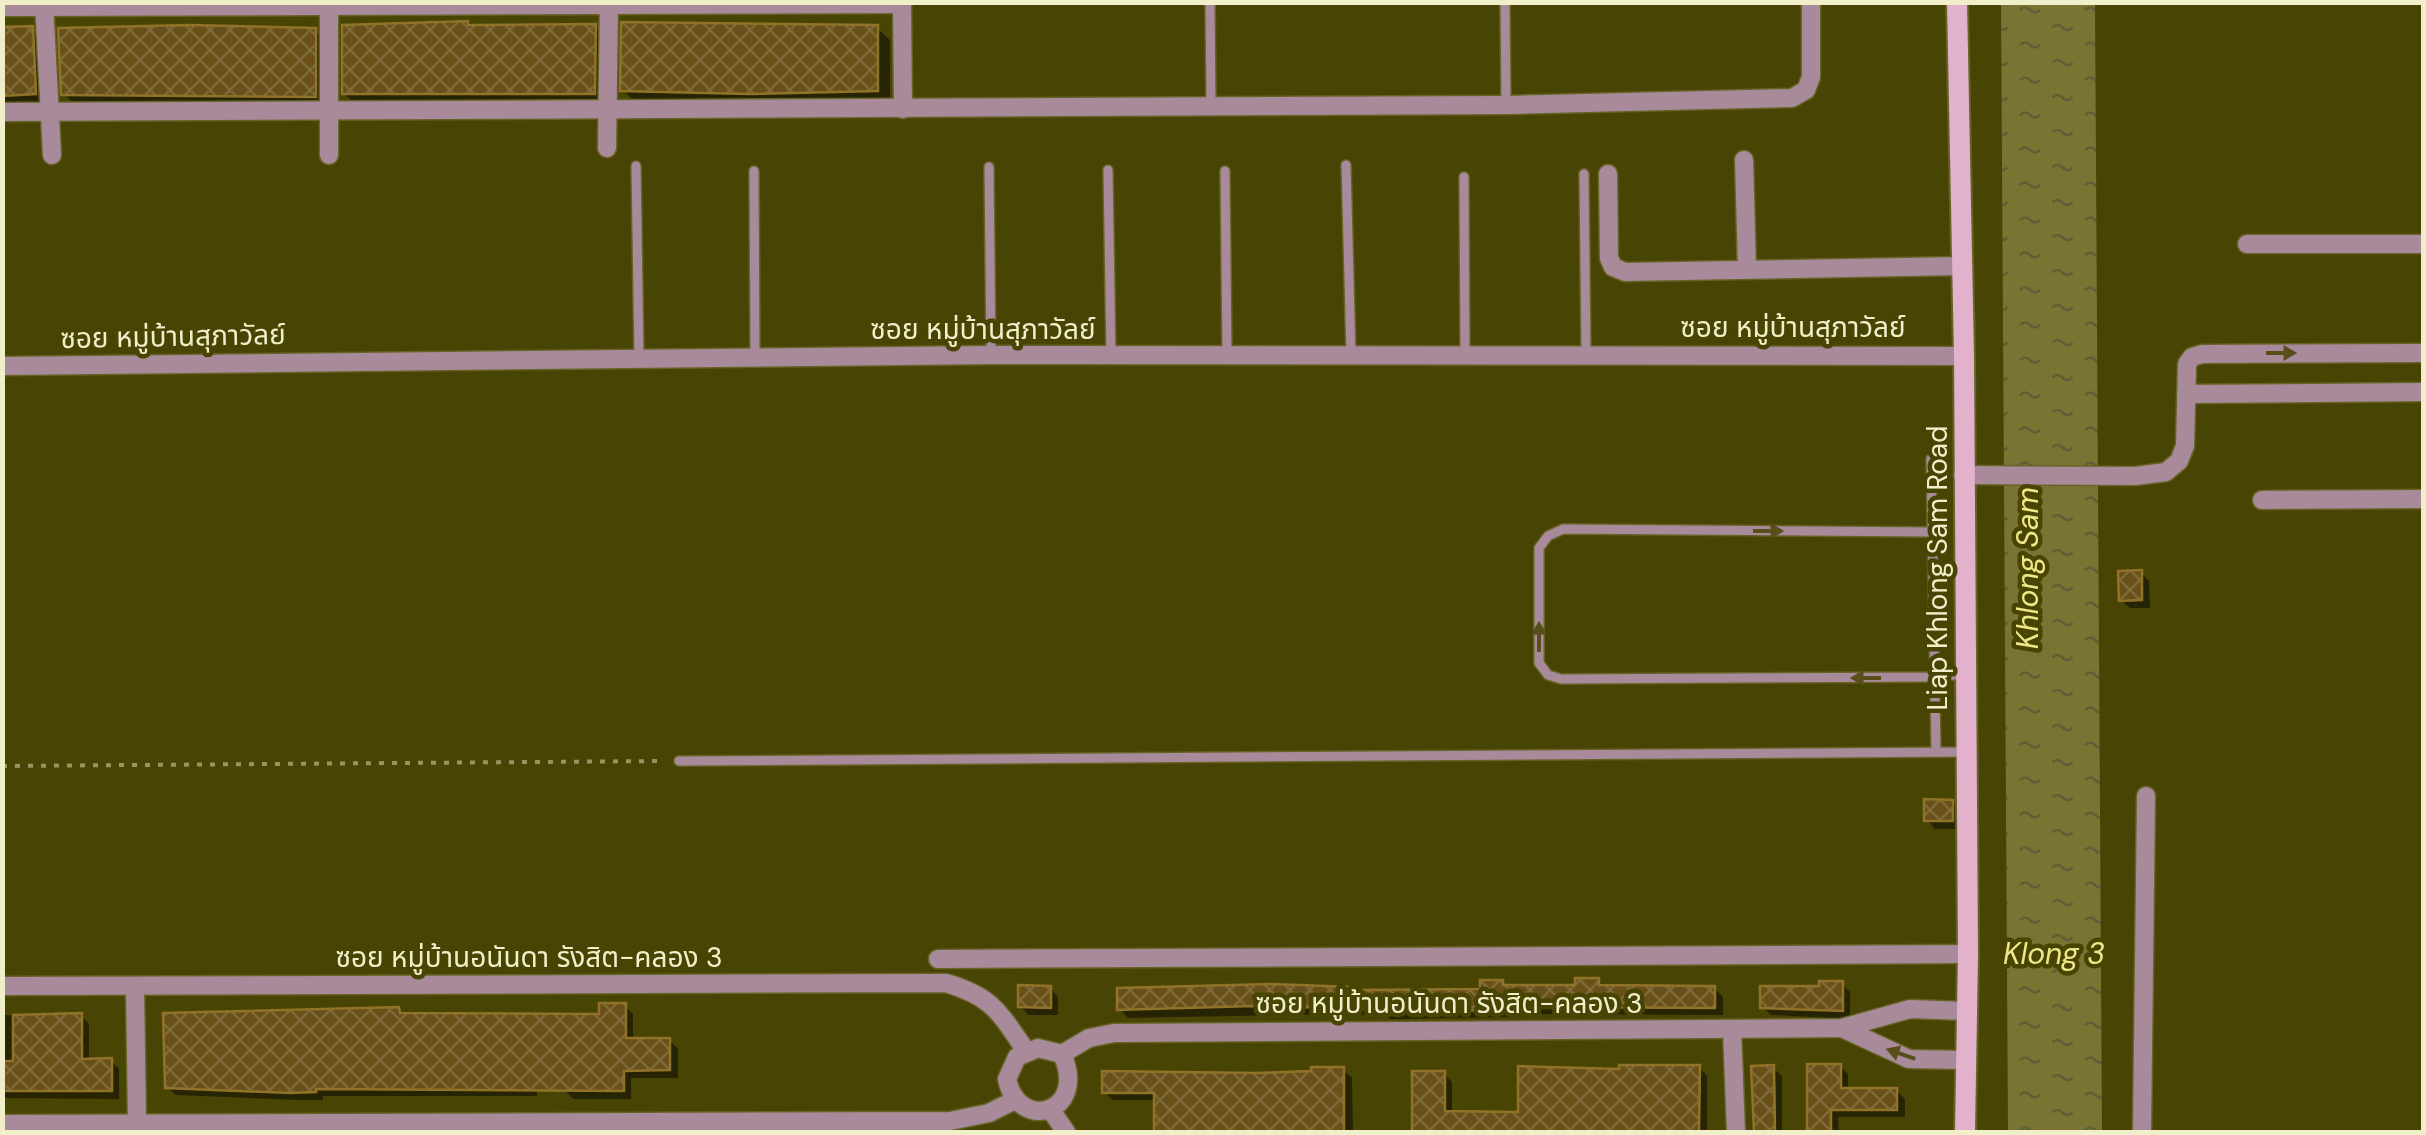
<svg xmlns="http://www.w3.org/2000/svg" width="2426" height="1135" viewBox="0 0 2426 1135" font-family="'DM Sans','Noto Sans Thai',sans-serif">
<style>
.water{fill:url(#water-ripples)}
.shadow{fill:#0007}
.building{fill:url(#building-cross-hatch);stroke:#917229;stroke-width:2.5}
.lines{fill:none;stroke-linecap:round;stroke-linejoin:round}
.service-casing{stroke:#666327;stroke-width:12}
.minor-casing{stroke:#666327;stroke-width:21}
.secondary-casing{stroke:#666327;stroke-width:24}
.path{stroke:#979460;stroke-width:4;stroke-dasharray:5 8;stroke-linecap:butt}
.service{stroke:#a98a9a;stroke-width:9}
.minor{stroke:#a98a9a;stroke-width:18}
.secondary{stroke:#e2b1cb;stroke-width:20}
.oneway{fill:#574e1a}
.labels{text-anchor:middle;stroke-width:9;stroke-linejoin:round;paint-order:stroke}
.street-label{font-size:28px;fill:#f0efc9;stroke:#484404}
.water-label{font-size:30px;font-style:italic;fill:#eee787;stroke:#484404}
</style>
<defs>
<pattern id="water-ripples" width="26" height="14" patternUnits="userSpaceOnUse" patternTransform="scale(2.5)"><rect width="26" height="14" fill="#797431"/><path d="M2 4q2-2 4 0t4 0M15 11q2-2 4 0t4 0" fill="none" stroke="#605e36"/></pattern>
<pattern id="building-cross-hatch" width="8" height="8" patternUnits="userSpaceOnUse" patternTransform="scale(2.5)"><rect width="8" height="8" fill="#685018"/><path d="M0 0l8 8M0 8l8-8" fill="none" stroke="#7e6a38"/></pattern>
</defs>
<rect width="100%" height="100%" fill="#484404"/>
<!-- water -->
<path class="water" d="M2001 3H2095L2102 1132H2008Z"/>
<!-- shadow -->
<g class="shadow">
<path d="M467 20 474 27 595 26 608 40 607 106H357L344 93 445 24V21Z"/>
<path d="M876 27 890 40V104L636 103 623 90Z"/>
<path d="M2 29H32L45 42 48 107 2 106Z"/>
<path d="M315 31 329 44V109L77 107 64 94Z"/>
<path d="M2141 573 2149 581 2150 608H2130L2121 600Z"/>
<path d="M1952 802 1961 811V829H1935L1927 820Z"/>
<path d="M1598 980 1605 988H1714L1723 997V1015L1510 1014V1017L1390 1019 1387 1016 1331 1014 1128 1018 1120 1009 1356 992H1482L1502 982 1507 987H1578Z"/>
<path d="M1842 984 1850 992V1019L1771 1015 1762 1007Z"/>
<path d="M1050 988 1058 997V1015H1028L1020 1006Z"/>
<path d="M625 1006 633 1014V1040H669L678 1049V1078H631V1099H573L565 1090 602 1016Z"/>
<path d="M398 1010 404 1016 537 1025V1096H323V1100H300L176 1095 167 1087Z"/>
<path d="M2 1015 81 1016 89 1024V1061H111L119 1069V1099L2 1098Z"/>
<path d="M1810 1066H1840L1848 1074V1090H1896L1905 1099V1117H1838L1839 1132H1810Z"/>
<path d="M1699 1067 1707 1076V1132H1414V1074H1444L1452 1082V1113L1520 1115 1621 1071Z"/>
<path d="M1753 1068H1773L1782 1076V1132H1756Z"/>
<path d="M1343 1070 1352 1078 1353 1132H1157L1156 1100H1113L1104 1092Z"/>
</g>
<!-- building -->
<g class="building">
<path d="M468 21V25L596 24 595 94H342V25Z"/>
<path d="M621 22 878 25V91L749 94 620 91Z"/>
<path d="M190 25 316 28V97L61 95 58 28Z"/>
<path d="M33 26 36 94 2 96V27Z"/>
<path d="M2142 570V600L2119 601 2118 571Z"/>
<path d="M1924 799 1953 800V821H1924Z"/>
<path d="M1575 978H1599V985L1715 986V1008L1503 1007V1010L1379 1012V1009L1254 1006 1117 1010V988L1271 984 1354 987V990L1480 989V980H1503V985H1575Z"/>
<path d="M1819 981H1843V1011L1760 1008V986H1819Z"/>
<path d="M1018 985 1051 986V1008L1018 1007Z"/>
<path d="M599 1003H626V1038H670V1070L624 1071V1091L316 1089V1092L290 1093 165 1088 163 1013 399 1007 400 1013 599 1014Z"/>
<path d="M82 1013V1059L112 1058V1091H2V1061H13V1015Z"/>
<path d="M1807 1064H1841V1088H1897V1110H1831V1132H1807Z"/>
<path d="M1619 1065H1700L1699 1132H1412V1071H1445V1111L1518 1112V1066L1619 1069Z"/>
<path d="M1774 1065 1775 1132H1754L1751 1066Z"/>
<path d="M1311 1067H1344V1132H1154V1093H1102V1071L1257 1073 1311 1071Z"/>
</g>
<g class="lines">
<defs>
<g id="service">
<path d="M1210 2 1211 107"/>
<path d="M1505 2 1506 105"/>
<path d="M1346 165 1351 354"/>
<path d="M636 166 639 357"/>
<path d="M989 167 991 355"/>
<path d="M1108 170 1111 357"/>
<path d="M754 171 755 357"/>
<path d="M1225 171 1227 355"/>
<path d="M1584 174 1586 353"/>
<path d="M1464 177 1465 353"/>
<path d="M1931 459 1936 752"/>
<path d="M1932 532 1563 529 1548 536 1539 548V663L1548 675 1561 679 1934 677 1964 674"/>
<path d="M679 761 1966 752"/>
</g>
<g id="minor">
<path d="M44 2 52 155"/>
<path d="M329 2V155"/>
<path d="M902 2 903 109"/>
<path d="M2 7 902 4"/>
<path d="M2 112 1506 105 1792 98 1806 90 1811 77V2"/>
<path d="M607 148 609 2"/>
<path d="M1744 160 1747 270"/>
<path d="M1608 174 1609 258 1613 267 1625 272 1961 266"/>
<path d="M2247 244H2424"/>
<path d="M2 366 991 355 1964 356"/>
<path d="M2186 394 2424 392"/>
<path d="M1963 475 2135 476 2166 472 2179 461 2185 446 2187 364 2192 357 2202 354 2424 353"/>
<path d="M2262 500 2424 499"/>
<path d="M938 959 1968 954"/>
<path d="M2 986 946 983C993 997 999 1012 1026 1051"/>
<path d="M135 986 137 1124"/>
<path d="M1842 1028 1909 1059 1965 1060"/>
<path d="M1732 1029 1736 1132"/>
<path d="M1038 1048 1062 1054C1089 1114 1018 1133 1007 1079L1017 1057Z"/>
<path d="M1062 1054 1089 1038 1114 1033 1842 1028 1910 1009 1965 1011"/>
<path d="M1050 1109 1066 1132"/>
<path d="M2 1124 950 1121 989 1113 1015 1100"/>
<path d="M2142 1132 2146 796"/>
</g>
<path id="secondary" d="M1957 2 1964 356 1968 954 1965 1132"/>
</defs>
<!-- service casing -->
<use href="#service" class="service-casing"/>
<!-- minor casing -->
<use href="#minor" class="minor-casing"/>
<!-- secondary casing -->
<use href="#secondary" class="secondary-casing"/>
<!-- path -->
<path class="path" d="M2 766 665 761"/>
<!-- service -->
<use href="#service" class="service"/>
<!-- minor -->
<use href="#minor" class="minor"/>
<!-- secondary -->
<use href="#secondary" class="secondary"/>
</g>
<!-- one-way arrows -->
<defs><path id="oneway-solid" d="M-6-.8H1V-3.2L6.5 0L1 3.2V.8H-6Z" transform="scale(2.5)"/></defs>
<g class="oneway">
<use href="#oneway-solid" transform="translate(2281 353)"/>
<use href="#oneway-solid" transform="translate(1768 531)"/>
<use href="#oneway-solid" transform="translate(1539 637) rotate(-90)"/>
<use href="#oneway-solid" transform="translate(1866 678) rotate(180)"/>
<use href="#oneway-solid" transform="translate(1901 1054) rotate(-161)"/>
</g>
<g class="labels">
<!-- street labels -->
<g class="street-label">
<text x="1793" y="337">ซอย หมู่บ้านสุภาวัลย์</text>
<text x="983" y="339">ซอย หมู่บ้านสุภาวัลย์</text>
<text transform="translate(173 336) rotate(-1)" y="10">ซอย หมู่บ้านสุภาวัลย์</text>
<text transform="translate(1937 568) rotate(-90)" y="10">Liap Khlong Sam Road</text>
<text x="529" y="967">ซอย หมู่บ้านอนันดา รังสิต-คลอง 3</text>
<text x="1449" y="1013">ซอย หมู่บ้านอนันดา รังสิต-คลอง 3</text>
</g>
<!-- water labels -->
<g class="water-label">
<text transform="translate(2028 568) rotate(-90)" y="10">Khlong Sam</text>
<text x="2054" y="964">Klong 3</text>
</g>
</g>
<!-- border -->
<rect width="2426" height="1135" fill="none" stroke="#f0efc9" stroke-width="10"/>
</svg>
